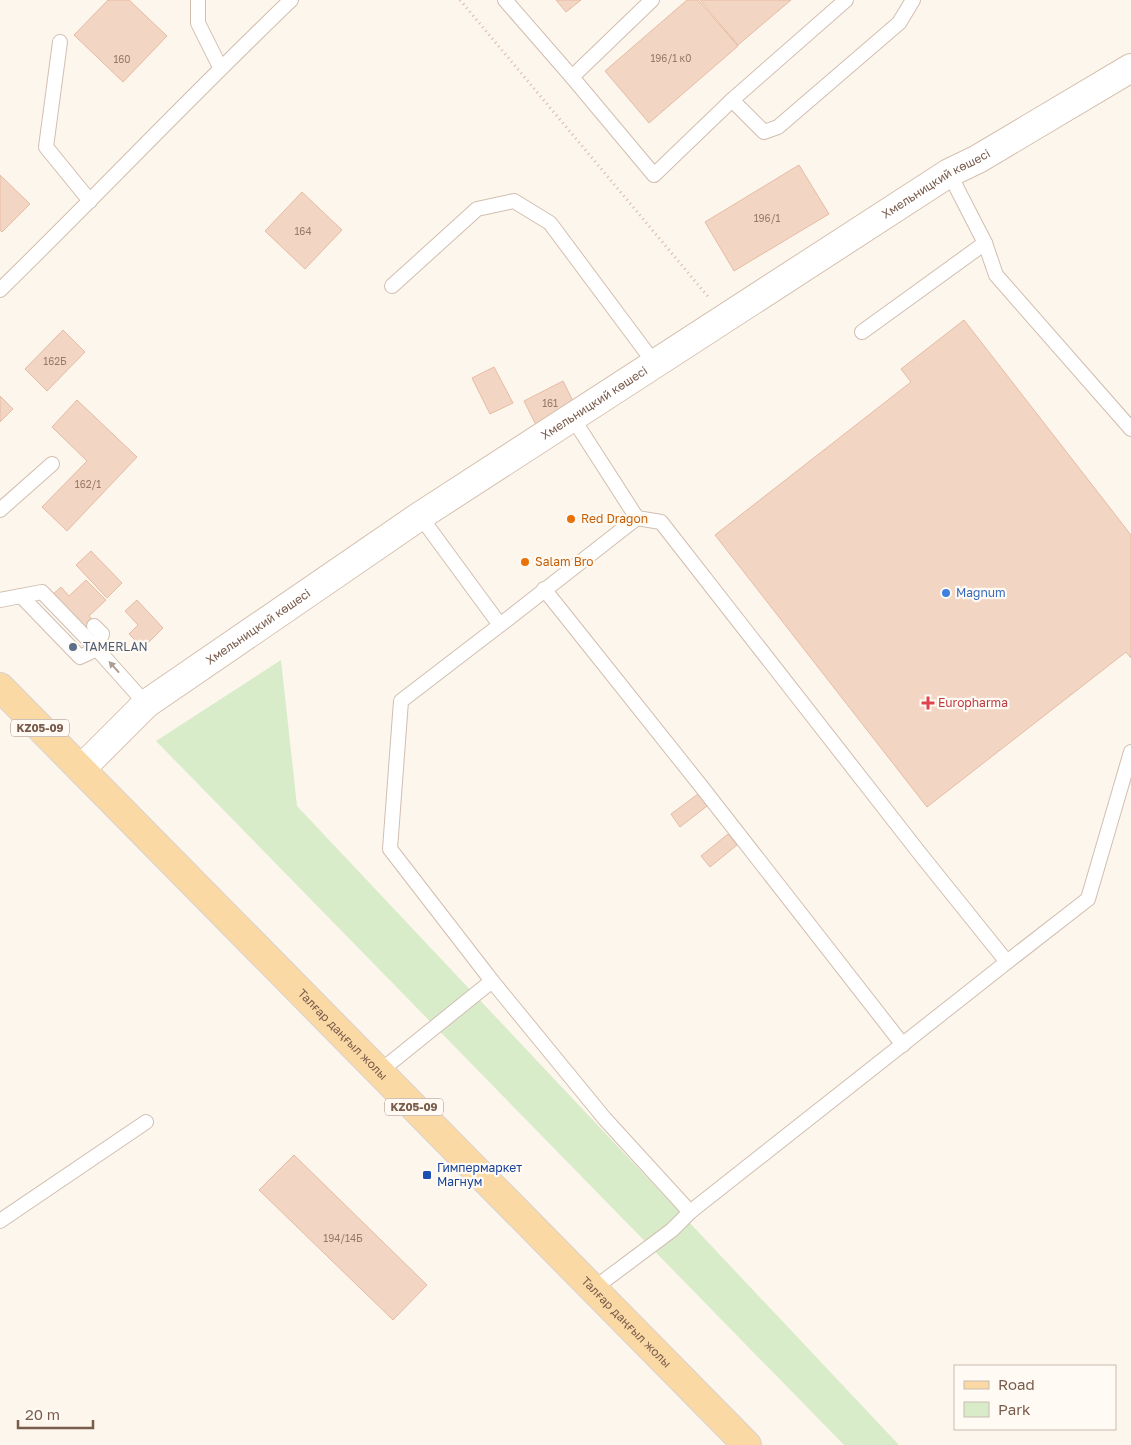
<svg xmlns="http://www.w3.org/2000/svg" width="1131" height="1445" viewBox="0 0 1131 1445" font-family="'Golos Text',sans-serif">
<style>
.green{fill:#d8ecc9}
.building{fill:#f3d5c3;stroke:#e6bba3}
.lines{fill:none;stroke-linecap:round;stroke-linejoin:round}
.lane-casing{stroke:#d1beb0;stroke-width:16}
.secondary-casing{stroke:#d6c0b0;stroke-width:30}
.primary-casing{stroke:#dad1cd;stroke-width:30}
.path{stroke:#d9b8a5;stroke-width:3;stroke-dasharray:1 4;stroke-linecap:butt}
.lane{stroke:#fff;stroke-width:14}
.secondary{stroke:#fff;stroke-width:28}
.primary{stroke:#fbd9a5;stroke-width:28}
.oneway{fill:#af9d94}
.food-dot{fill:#e8710a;stroke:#fffaf3;stroke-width:2}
.shop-dot{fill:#3f7fe0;stroke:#fffaf3;stroke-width:2}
.service-dot{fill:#5c6f8a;stroke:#fffaf3;stroke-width:2}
.health-dot{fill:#e0444e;stroke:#fffaf3;stroke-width:2}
.transit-dot{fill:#1a4fb4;stroke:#fffaf3;stroke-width:2}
.labels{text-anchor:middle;stroke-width:4.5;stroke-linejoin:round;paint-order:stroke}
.number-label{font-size:10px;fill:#987a6a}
.shield{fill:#fffaf3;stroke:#a28b7f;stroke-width:1}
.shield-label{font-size:11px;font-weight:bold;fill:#7a5c4d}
.street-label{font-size:12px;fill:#7a5c4d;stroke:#fffaf3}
.food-label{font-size:12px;fill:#c56008;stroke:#fffaf3;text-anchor:start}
.shop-label{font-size:12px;fill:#366cbe;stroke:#fffaf3;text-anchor:start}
.service-label{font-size:12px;fill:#4e5e75;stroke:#fffaf3;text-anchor:start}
.health-label{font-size:12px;fill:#be3a42;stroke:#fffaf3;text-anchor:start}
.transit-label{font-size:12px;fill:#164399;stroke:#fffaf3;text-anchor:start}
</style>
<rect width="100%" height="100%" fill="#fdf6ec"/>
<!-- green -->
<path class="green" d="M281 660 297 806 899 1445H844L156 741Z"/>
<!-- building -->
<g class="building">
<path d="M108 0H129L167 36 123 82 74 35Z"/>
<path d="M556 0H581L566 12Z"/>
<path d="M687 0H698L738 46 649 123 605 71Z"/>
<path d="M700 0H791L738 45Z"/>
<path d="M799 165 829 214 734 271 705 222Z"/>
<path d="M0 175 30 204 2 232 0 230Z"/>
<path d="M302 192 342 230 305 269 265 231Z"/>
<path d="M964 320 1131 535V658L1126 652 927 807 715 535 911 382 901 369Z"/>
<path d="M63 330 85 352 47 391 25 369Z"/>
<path d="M494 367 513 403 490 414 472 378Z"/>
<path d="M563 381 575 405 536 425 524 401Z"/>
<path d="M0 396 13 409 0 422Z"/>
<path d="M77 400 137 457 67 531 42 507 87 461 52 427Z"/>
<path d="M91 551 122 583 107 598 76 565Z"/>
<path d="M86 580 106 600 89 616 96 624 87 633 51 596 61 587 69 596Z"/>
<path d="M137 600 163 628 143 648 129 634 138 625 125 611Z"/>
<path d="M698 794 707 806 680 827 671 814Z"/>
<path d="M728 834 737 845 710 867 701 856Z"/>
<path d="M294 1155 427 1285 393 1320 259 1190Z"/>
</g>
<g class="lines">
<defs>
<g id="lane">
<path d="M198 0V23L220 67"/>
<path d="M505 0 572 77 654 175 732 100 846 0"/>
<path d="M60 42 46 147 90 201"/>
<path d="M572 77 652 0"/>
<path d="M732 100 764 132 778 127 899 23 913 0"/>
<path d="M949 173 985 243 996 275 1131 429"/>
<path d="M392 286 477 209 514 201 550 223 655 364"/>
<path d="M0 290C98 194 192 95 291 0"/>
<path d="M862 332 985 243"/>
<path d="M0 510 52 464"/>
<path d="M420 516 500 625 401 701 390 849 492 981"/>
<path d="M544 589 701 786 903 1045"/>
<path d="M21 596 80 657 97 649 102 634 94 626"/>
<path d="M0 600 42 592 97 649 146 704"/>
<path d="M500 625 637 518"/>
<path d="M1007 962 1088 899 1131 752"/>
<path d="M379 1072 492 981 605 1119 690 1212 1007 962 921 855 661 522 637 518 572 417"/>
<path d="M0 1221 146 1122"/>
<path d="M593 1289 672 1230 690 1212"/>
</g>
<g id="secondary">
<path id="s1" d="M81 769 146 704 420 516 949 173 978 159 1131 68"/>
</g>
<g id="primary">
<path id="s2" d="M0 687 747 1445"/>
</g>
</defs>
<!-- lane casing -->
<use href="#lane" class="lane-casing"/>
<!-- secondary casing -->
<use href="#secondary" class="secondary-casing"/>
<!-- primary casing -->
<use href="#primary" class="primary-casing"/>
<!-- path -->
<path class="path" d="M460 0 710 299"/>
<!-- lane -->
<use href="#lane" class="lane"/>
<!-- secondary -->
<use href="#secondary" class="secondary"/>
<!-- primary -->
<use href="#primary" class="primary"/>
</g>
<!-- one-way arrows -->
<defs><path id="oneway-solid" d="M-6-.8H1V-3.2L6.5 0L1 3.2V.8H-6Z" transform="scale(1.25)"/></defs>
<use class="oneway" href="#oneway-solid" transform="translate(114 667) rotate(-132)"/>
<!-- markers -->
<g class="food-dot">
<circle cx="571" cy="519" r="5"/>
<circle cx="525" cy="562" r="5"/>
</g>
<circle class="shop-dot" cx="946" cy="593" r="5"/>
<circle class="service-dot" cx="73" cy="647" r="5"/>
<path class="health-dot" d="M925.5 695.5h5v5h5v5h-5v5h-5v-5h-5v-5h5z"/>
<rect class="transit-dot" x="422" y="1170" width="10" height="10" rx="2.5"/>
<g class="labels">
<!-- number labels -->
<g class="number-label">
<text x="671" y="62">196/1 к0</text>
<text x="122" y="63">160</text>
<text x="767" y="222">196/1</text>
<text x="303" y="235">164</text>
<text x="55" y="365">162Б</text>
<text x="550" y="407">161</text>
<text x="88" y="488">162/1</text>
<text x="343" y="1242">194/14Б</text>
</g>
<!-- shield labels -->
<g class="shield">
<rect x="11" y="719.5" width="58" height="17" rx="4"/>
<rect x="385" y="1098.5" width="58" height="17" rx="4"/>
</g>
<g class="shield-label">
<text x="40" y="732">KZ05-09</text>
<text x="414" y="1111">KZ05-09</text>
</g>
<!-- street labels -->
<g class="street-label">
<text dy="4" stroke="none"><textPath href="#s1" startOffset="1038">Хмельницкий көшесі</textPath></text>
<text dy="4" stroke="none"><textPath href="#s1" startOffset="632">Хмельницкий көшесі</textPath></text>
<text dy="4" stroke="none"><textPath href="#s1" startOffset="228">Хмельницкий көшесі</textPath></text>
<text dy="4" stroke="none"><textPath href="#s2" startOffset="488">Талғар даңғыл жолы</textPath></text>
<text dy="4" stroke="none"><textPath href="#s2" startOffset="892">Талғар даңғыл жолы</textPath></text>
</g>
<!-- food labels -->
<g class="food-label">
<text x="581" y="523">Red Dragon</text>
<text x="535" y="566">Salam Bro</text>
</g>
<!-- shop labels -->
<g class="shop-label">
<text x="956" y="597">Magnum</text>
</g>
<!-- service labels -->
<g class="service-label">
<text x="83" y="651">TAMERLAN</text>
</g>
<!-- health labels -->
<g class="health-label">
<text x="938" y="707">Europharma</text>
</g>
<!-- transit labels -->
<g class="transit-label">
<text x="437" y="1172">Гимпермаркет<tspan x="437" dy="14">Магнум</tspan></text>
</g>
</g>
<!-- legend -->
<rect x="954" y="1365" width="162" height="65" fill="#fffaf3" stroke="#cabbb1"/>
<rect x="964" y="1381" width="25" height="8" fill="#fbd9a5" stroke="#cabbb1"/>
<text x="998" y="1390" font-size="15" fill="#7a5c4d">Road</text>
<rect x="964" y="1402" width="25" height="15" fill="#d8ecc9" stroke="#cabbb1"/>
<text x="998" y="1415" font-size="15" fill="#7a5c4d">Park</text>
<!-- scale -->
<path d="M18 1420v8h75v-8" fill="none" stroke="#7a5c4d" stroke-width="2.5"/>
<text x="25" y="1420" font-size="15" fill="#7a5c4d" stroke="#fffaf3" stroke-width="4" paint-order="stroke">20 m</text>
</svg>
